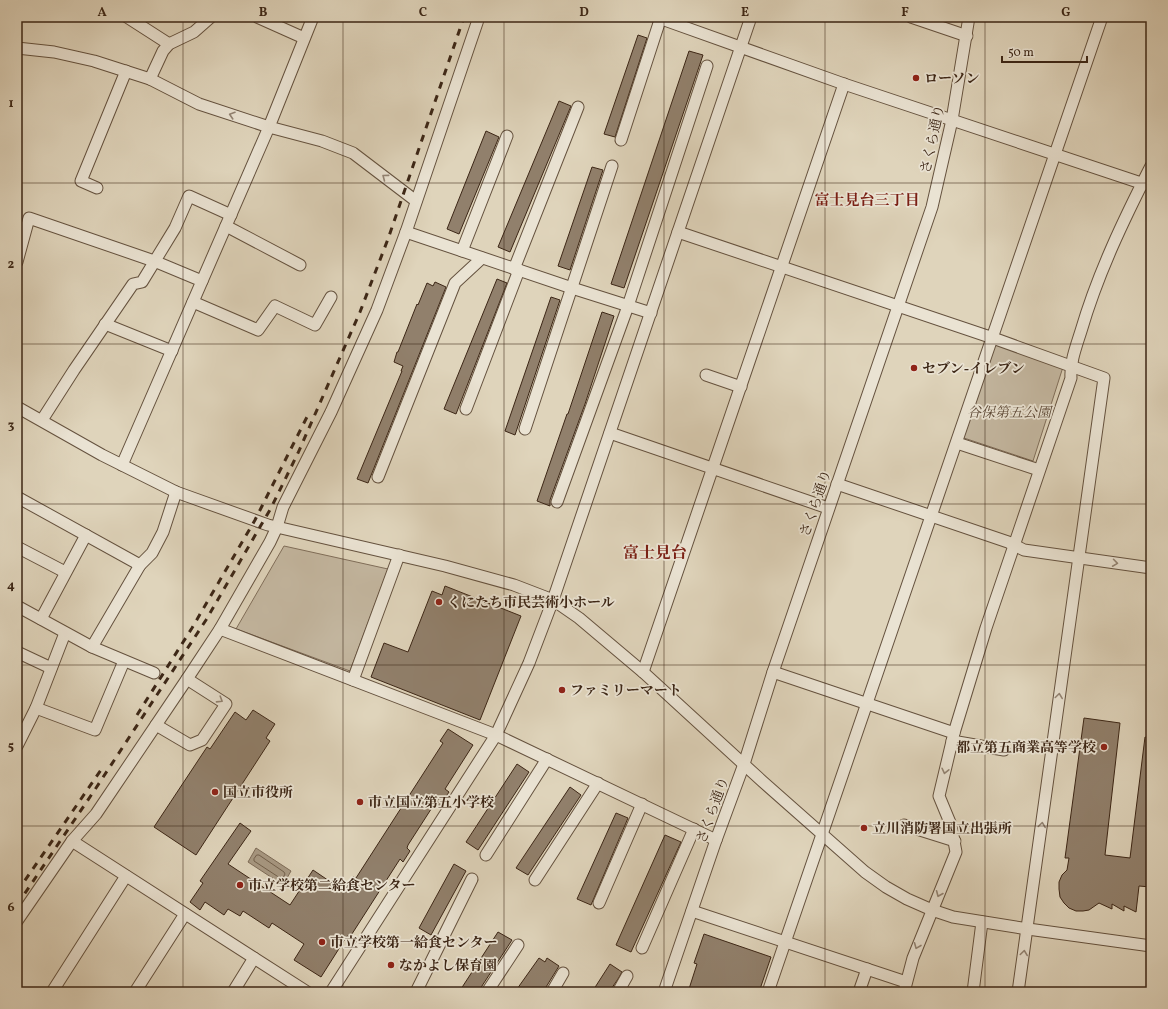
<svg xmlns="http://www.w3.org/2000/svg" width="1168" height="1009" viewBox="0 0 1168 1009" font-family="Vollkorn,'Noto Serif JP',serif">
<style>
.green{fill:#c3b69f;stroke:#806e5a}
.water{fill:#a89983;stroke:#7d6b57}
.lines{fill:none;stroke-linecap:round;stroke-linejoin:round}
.shore{stroke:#72604c;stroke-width:1}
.building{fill:#91806c;stroke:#3c2616}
.minor-casing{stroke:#65523f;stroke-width:13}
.minor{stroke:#eae3d3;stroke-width:11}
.rail{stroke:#3c2616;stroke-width:3;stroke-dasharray:7 7;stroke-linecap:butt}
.oneway{stroke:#938474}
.grid{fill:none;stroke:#3c2616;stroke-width:1;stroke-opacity:0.55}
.poi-dot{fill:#8f2418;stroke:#eae3d3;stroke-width:1.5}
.labels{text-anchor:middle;stroke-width:3.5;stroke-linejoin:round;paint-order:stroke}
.poi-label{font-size:14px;font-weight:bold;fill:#3c2616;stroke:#eae3d3;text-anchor:start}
.street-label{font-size:14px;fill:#3c2616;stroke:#eae3d3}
.park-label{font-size:14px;font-style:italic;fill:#5e4a38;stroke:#eae3d3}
.neighbourhood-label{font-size:15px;font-weight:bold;fill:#7a1f14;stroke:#eae3d3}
.quarter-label{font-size:16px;font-weight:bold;fill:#7a1f14;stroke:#eae3d3}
.neatline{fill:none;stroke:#3c2616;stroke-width:1.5}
.grid-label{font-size:13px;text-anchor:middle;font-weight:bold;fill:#3c2616}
</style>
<rect width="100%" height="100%" fill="#dfd4bb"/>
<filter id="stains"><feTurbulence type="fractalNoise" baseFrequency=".005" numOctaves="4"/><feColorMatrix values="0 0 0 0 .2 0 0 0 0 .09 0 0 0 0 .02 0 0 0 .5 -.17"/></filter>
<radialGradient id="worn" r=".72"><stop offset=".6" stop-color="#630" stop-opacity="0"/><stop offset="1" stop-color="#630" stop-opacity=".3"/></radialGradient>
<!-- green -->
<g class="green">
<path d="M993 342 1063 367 1033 461 961 437Z"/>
<path d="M284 546 388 569 350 671 236 629Z"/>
</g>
<!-- water -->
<path class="water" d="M256 848 291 871 283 885 248 862Z"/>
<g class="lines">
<!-- shore -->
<path class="shore" d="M257 855H259L284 872 285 874 283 878H280L254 861V859Z"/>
</g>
<!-- building -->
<g class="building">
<path d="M638 35 647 38 615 137 604 134Z"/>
<path d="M689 51 703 55 624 288 611 284Z"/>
<path d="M559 101 571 106 510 252 498 247Z"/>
<path d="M486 131 499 137 459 234 447 229Z"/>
<path d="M592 167 603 170 570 270 558 266Z"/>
<path d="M497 279 507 283 456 414 444 409Z"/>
<path d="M435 282 446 287 368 483 357 479 402 371H401L403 366 394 362 397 352H398L417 304 418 305 427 283 433 286Z"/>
<path d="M551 297 560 300 515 435 505 431Z"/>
<path d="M602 312 614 316 585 404 550 500V506L537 501 567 414H568Z"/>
<path d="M445 586 521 616 480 720 371 677 384 643 408 652 432 591 442 595Z"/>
<path d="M253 710 275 724 266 738 270 741 196 855 154 827 207 747 210 749 235 712 246 720Z"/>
<path d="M1084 718 1120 723 1105 855 1130 858 1145 737 1151 738V887L1139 886 1136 912 1124 906V911L1112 904V909L1099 903 1089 910 1083 911H1076L1069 908 1064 903 1060 897 1059 889V882L1062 875 1067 870 1069 858H1065Z"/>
<path d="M448 729 473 745 445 789 449 792 440 806 435 803 408 845 407 848 410 851 403 862 400 859 350 937 347 936 321 977 294 960 304 944 272 923 269 928 243 911 240 916 228 909 224 915 205 902 200 910 190 902 203 883 200 881 240 823 251 831 228 864 290 905 313 870 344 891 353 877 356 878 443 743 440 741Z"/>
<path d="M517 764 529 772 478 850 466 842Z"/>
<path d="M570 787 581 795 528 875 516 868Z"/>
<path d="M616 813 628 818 591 905 577 899Z"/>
<path d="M665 835 681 842 631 952 616 945Z"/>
<path d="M454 864 466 871 431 935 419 928Z"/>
<path d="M498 932 512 940 478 992H459Z"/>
<path d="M704 934 771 957 759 992H743L732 988 730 992H688L697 964 694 963Z"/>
<path d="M539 958 545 962 547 958 559 966 543 992H523L517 989Z"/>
<path d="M610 964 622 972 618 979 609 992H592Z"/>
</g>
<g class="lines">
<defs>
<g id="minor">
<path d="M127 17 169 44"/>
<path d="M257 17 304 38"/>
<path d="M656 17 844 84 1141 183 1151 185"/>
<path d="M911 17 967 36"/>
<path d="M17 48 54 52 94 61 150 79 199 104 269 127 322 141 353 153 416 201"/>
<path d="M150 79 163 51 169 44 194 32 211 17"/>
<path d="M621 140 661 17"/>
<path d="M97 188 81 181 126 71"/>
<path d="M226 226 300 265"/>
<path d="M406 232 572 288 651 313"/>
<path d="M678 232 993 338 1104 378 1018 992"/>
<path d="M462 251 507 136"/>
<path d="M17 262 29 218 154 261 202 281"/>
<path d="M514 269 578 107"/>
<path d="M193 302 258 330 275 306 315 325 331 297"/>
<path d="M105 324 172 351"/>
<path d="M706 375 741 387"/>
<path d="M17 407 102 455 176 492 268 525 445 566 514 585 553 600 579 618 643 672 762 781 865 872 886 887 907 899 932 910 953 917 1028 929 1151 946"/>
<path d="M466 409 519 270"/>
<path d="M42 420 74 370 133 284 142 282 175 228 189 196 231 215"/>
<path d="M525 429 612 166"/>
<path d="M610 433 828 508"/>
<path d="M957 443 1039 470"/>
<path d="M122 465 269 127 313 17"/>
<path d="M378 477 455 283 482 258"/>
<path d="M837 484 1008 542 1024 550 1151 568"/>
<path d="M17 497 140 565"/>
<path d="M557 502 628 306 707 66"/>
<path d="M17 547 65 572"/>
<path d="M17 606 92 647 154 673"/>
<path d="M41 619 86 535"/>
<path d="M220 629 496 735 716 840"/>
<path d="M92 647 140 565 152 553 163 532 176 492"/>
<path d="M17 652 51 668"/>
<path d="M643 672 844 84"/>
<path d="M773 672 954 733"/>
<path d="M353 680 399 555"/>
<path d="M36 708 95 730 124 661"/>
<path d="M156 725 190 745 202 740 226 704 187 679"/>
<path d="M952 741 1004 750"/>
<path d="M17 746 36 708 65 633"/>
<path d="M904 825 955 841"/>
<path d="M72 841 307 992"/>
<path d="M486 855 547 759"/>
<path d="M535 880 598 783"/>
<path d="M599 903 642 804"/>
<path d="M692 911 906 982"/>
<path d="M17 921 72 841 96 814 187 679 220 629 270 542 277 527 283 507 331 412 377 310 406 232 479 17"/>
<path d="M642 948 694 829"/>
<path d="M52 992 126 876"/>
<path d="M135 992 185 914"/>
<path d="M233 992 254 958"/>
<path d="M331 992 496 735 529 663 553 600 751 17"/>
<path d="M416 992 472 879"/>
<path d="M487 992 518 945"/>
<path d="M552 992 563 973"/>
<path d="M618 992 627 976"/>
<path d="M664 992 716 840 744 764 773 672 932 207 952 120 969 17"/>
<path d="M768 992 1102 17"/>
<path d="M859 992 867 969"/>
<path d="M904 992 913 958 956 852 951 825 939 796 954 733 986 628 1071 378C1070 362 1076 347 1081 331 1098 273 1124 219 1151 166"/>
<path d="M973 992 982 922"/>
</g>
</defs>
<!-- minor casing -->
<use href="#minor" class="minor-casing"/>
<!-- minor -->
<use href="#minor" class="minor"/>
<!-- rail -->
<g class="rail">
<path d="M137 715 192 628 255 520 310 411"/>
<path d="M17 892 103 767"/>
<path d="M17 905 96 788 206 620 271 508 298 453 360 312 388 239 464 17"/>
</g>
</g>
<!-- one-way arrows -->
<defs><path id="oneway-chevron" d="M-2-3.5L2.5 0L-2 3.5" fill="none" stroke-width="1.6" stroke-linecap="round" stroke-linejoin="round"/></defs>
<g class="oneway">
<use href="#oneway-chevron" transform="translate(232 115) rotate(-162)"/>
<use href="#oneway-chevron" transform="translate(385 177) rotate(-143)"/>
<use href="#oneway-chevron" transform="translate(1115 563) rotate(8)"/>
<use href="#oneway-chevron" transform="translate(1059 696) rotate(-82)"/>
<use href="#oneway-chevron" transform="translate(220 700) rotate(32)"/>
<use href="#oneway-chevron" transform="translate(945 771) rotate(103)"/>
<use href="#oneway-chevron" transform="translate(1042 825) rotate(-82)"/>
<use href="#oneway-chevron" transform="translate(939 894) rotate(113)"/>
<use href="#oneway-chevron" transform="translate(917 946) rotate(112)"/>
<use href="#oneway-chevron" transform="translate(1024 953) rotate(-82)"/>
</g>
<!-- grid -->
<path class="grid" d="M183 17V992M343 17V992M504 17V992M664 17V992M825 17V992M985 17V992M17 183H1151M17 344H1151M17 504H1151M17 665H1151M17 826H1151"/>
<!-- markers -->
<g class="poi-dot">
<circle cx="916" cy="78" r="4"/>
<circle cx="914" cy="368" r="4"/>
<circle cx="439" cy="602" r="4"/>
<circle cx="562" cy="690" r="4"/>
<circle cx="1104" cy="747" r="4"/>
<circle cx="215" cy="792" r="4"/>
<circle cx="360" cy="802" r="4"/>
<circle cx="864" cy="828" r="4"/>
<circle cx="240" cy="885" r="4"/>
<circle cx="322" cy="942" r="4"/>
<circle cx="391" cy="965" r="4"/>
</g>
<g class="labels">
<!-- poi labels -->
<g class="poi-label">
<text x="924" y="83">ローソン</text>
<text x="922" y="373">セブン-イレブン</text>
<text x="447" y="607">くにたち市民芸術小ホール</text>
<text x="570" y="695">ファミリーマート</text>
<text x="1096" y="752" text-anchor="end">都立第五商業高等学校</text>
<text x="223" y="797">国立市役所</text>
<text x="368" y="807">市立国立第五小学校</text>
<text x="872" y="833">立川消防署国立出張所</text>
<text x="248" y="890">市立学校第二給食センター</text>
<text x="330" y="947">市立学校第一給食センター</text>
<text x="399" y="970">なかよし保育園</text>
</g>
<!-- street labels -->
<g class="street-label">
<text transform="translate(932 139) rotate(-78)" y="5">さくら通り</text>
<text transform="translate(815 503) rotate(-71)" y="5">さくら通り</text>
<text transform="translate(712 810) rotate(-70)" y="5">さくら通り</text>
</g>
<!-- park labels -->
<g class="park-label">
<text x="1009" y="417">谷保第五公園</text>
</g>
<!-- neighbourhood labels -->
<g class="neighbourhood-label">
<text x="867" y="205">富士見台三丁目</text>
</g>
<!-- quarter labels -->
<g class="quarter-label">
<text x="655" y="558">富士見台</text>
</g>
</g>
<!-- margin -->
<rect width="1168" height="1009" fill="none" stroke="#dfd4bb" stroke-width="44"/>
<!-- scale -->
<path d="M1002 56v6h85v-6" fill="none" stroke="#3c2616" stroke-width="2"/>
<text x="1008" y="56" font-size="12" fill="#3c2616" stroke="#eae3d3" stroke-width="3" paint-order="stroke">50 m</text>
<rect x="22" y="22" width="1124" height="965" class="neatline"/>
<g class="grid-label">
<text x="102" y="16">A</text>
<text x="263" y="16">B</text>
<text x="423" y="16">C</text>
<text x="584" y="16">D</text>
<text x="745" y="16">E</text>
<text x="905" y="16">F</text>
<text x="1066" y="16">G</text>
<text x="11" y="107">1</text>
<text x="11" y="268">2</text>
<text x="11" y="429">3</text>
<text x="11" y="589">4</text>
<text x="11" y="750">5</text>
<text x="11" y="911">6</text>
</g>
<rect width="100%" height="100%" filter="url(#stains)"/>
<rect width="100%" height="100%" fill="url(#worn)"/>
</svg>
